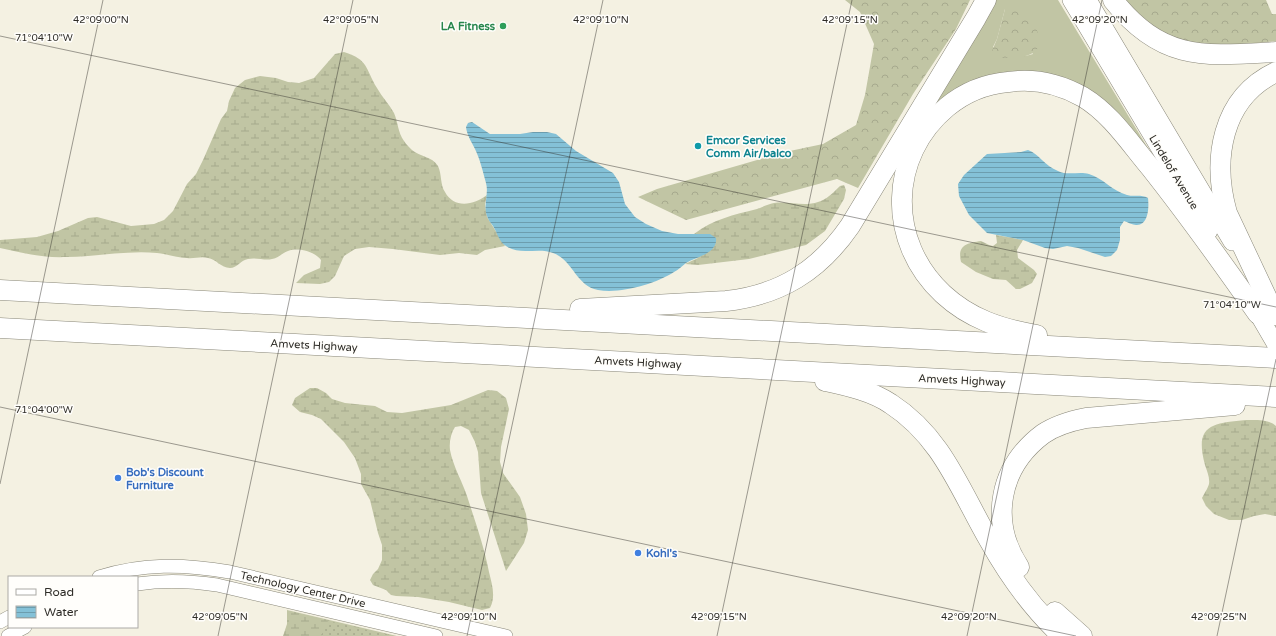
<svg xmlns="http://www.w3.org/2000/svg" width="1276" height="636" viewBox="0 0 1276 636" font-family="'Varela Round',sans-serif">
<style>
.grass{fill:#c1c5a4;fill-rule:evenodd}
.forest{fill:url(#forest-crowns)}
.wetland{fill:url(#wetland-marsh)}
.park{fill:url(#park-dots)}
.water{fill:url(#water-rules)}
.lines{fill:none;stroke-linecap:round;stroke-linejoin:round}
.minor-casing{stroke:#898779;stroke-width:14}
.major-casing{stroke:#898779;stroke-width:18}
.highway-casing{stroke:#898779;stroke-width:21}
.minor{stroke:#fff;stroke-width:13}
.major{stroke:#fff;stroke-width:17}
.highway{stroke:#fff;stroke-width:20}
.ticks{fill:none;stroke:#2e2c27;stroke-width:1;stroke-opacity:0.45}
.leisure-dot{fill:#2e9e5b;stroke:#fffefb;stroke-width:1.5}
.culture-dot{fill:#0f9aa8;stroke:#fffefb;stroke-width:1.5}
.shop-dot{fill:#3f7fe0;stroke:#fffefb;stroke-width:1.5}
.labels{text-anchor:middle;stroke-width:3;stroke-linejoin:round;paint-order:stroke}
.leisure-label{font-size:11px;font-weight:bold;fill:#27864d;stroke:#fffefb;text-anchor:end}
.culture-label{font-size:11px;font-weight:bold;fill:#0d838f;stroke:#fffefb;text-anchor:start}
.street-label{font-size:11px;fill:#2e2c27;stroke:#fffefb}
.shop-label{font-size:11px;font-weight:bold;fill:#366cbe;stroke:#fffefb;text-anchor:start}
.ticks-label{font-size:10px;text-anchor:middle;fill:#2e2c27;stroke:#fffefb;stroke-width:3;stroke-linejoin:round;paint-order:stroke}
</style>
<defs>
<pattern id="forest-crowns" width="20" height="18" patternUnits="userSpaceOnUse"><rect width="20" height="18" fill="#c1c5a4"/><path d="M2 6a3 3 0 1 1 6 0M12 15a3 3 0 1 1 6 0" fill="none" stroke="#a6a98d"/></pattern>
<pattern id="wetland-marsh" width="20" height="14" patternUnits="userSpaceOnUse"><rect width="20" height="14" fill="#c1c5a4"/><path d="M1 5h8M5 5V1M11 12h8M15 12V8" fill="none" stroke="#a6a98d"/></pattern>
<pattern id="park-dots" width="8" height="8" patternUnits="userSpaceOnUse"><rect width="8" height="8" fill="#c1c5a4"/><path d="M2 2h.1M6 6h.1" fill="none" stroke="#a6a98d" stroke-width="1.8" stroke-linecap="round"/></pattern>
<pattern id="water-rules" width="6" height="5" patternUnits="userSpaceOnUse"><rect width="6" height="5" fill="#84c1d7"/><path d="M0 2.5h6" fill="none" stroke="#6c9dae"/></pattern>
</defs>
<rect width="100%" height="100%" fill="#f4f1e2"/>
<!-- grass -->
<path class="grass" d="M994 0H1058L1157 163 1050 76 929 115ZM1005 9 1033 54C1018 59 1007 53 993 47L997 39Z"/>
<!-- forest -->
<g class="forest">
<path d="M845 0H970L956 29 913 94 858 188 837 179 686 220 638 197 657 189 785 152 823 144 856 125 865 95 874 44 860 12Z"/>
<path d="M1123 0H1266L1272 14H1276V41L1215 47 1192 45 1150 27Z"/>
<path d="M1009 7C1023 7 1035 20 1038 34 1039 39 1038 45 1037 50 1027 59 1012 57 1000 58L996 57 992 51 997 39 1005 9Z"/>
</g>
<!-- wetland -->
<g class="wetland">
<path d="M344 52C369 60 365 68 377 88 382 97 389 104 394 113 398 122 398 133 404 141 406 144 410 148 412 150 420 157 432 156 438 166 442 174 440 185 445 192 454 209 474 205 487 195L485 204 487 217 505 246 485 250 477 255 459 253 440 255 393 249 369 247 355 249 344 256 335 276 329 282 320 284 296 283 304 275 320 268 321 260C315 252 299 247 288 251 282 253 279 258 272 259 265 261 256 257 248 259 241 260 237 268 230 268 221 268 216 259 208 258 201 256 194 259 187 258 177 258 167 254 157 253 127 250 96 257 66 257 43 258 22 253 0 248V240L37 237 58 231 88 218 97 217 131 226 154 224 164 220 173 211 187 184 196 174 203 160 221 119 227 111 229 101 235 88 245 80 260 76 276 78 288 82 299 83 314 78 335 54Z"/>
<path d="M844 185 846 190 844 199 825 231 806 245 749 259 698 265 685 264 698 258 710 234H694C714 219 733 215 757 209 763 207 768 204 774 203 789 201 804 207 818 202 826 200 834 192 840 186Z"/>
<path d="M996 235 1023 240 1017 250 1018 258 1034 270 1037 274 1032 283 1020 289H1016L1006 280 993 279 976 272 961 262C957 245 967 243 981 241L989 245 993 246 997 243Z"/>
<path d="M310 388H317L326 393 332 399 345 403 375 406 387 412 402 413 451 405 488 390 497 391 506 398 509 409 501 447 500 462 503 473 520 497 526 514 528 530 524 543 506 571 481 493 478 452 475 442 469 430 461 426 455 427C451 433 449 442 450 450 453 466 462 481 467 496 475 521 484 546 489 572 492 584 496 597 490 608L482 610 449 602 418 597 396 596 391 595 386 590 373 585 370 580 373 574 378 569 382 560V545L378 533 370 500 361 484V474L355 458 344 442 321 419 312 415 300 412 292 405 295 398Z"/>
<path d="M1246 420C1256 420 1268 419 1276 426V516L1265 514 1254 516 1242 520H1229L1214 514 1206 506 1202 498C1204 494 1208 488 1209 484 1210 478 1207 471 1205 465 1194 425 1212 423 1246 420Z"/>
<path d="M287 610 397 636H283L287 624Z"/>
</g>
<!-- park -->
<path class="park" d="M328 621 394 636H321Z"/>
<!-- water -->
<g class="water">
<path d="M472 122 490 134H520L533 132H547L556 134 576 151 613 173 619 182 625 204 635 217 646 224 662 231 678 234H710L716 238C718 253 696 257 686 263 682 266 678 270 674 272 655 284 621 294 598 290 576 286 573 260 553 253 539 247 519 256 506 246 499 242 497 232 493 226 491 223 488 220 487 216 483 205 489 194 486 183 483 172 480 159 475 149 471 141 467 135 466 127L468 123Z"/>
<path d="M1028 150C1039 154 1045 166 1058 171 1068 176 1079 171 1089 174 1103 178 1112 191 1127 195 1134 197 1141 194 1148 198 1149 206 1149 226 1136 225 1133 225 1127 222 1124 221L1120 227V240L1117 250 1111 256 1105 257 1078 248 1067 246 1053 249 1045 248 1023 240 987 233 969 215 959 196 958 184 964 175 987 154 1021 152Z"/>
</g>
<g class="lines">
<defs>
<g id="minor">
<path d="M99 577C143 563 184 564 230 572L506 636"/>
<path d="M137 584C164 580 190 581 217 585L436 636"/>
<path d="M0 622 9 617"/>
<path d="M8 636 25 627"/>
</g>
<g id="major">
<path d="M1071 0 1209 231"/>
<path d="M1088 0 1232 242"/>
<path d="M1251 302 1276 345"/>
</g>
<g id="highway">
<path d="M1113 0C1162 62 1205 56 1276 52"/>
<path d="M0 290 1276 358"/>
<path d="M580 309 726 301C780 295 819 271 850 226L976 18 986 0"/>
<path d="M1275 315 1227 213C1212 160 1221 98 1276 72"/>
<path d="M0 328 1276 397"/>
<path d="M1037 335C1001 329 970 319 943 294 887 242 888 156 947 107 964 93 986 84 1008 82 1034 78 1060 84 1083 97 1111 114 1129 142 1150 167 1188 215 1223 264 1258 314"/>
<path d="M825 381C848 386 872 391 891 404 942 437 960 490 989 540 1009 576 1032 608 1062 636"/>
<path d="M1019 567C989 521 999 467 1043 434 1056 425 1071 421 1086 418L1235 405"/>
<path d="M1055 612 1082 636"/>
</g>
</defs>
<!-- minor casing -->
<use href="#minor" class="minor-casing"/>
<!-- major casing -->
<use href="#major" class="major-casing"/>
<!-- highway casing -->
<use href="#highway" class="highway-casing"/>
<!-- minor -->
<use href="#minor" class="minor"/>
<!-- major -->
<use href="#major" class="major"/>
<!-- highway -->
<use href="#highway" class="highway"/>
</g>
<!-- ticks -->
<path class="ticks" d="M0 36 1276 307M0 407 1076 636M0 484 103 0M218 636 353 0M467 636 603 0M717 636 852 0M967 636 1102 0M1217 636 1276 359"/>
<!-- markers -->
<circle class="leisure-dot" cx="503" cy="26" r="4"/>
<circle class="culture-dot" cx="698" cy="146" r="4"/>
<g class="shop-dot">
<circle cx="118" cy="478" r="4"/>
<circle cx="638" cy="553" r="4"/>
</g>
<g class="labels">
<!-- leisure labels -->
<g class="leisure-label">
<text x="495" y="30">LA Fitness</text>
</g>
<!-- culture labels -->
<g class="culture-label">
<text x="706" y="144">Emcor Services<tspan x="706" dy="13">Comm Air/balco</tspan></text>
</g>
<!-- street labels -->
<g class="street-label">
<text transform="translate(1174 172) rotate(59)" y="4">Lindelof Avenue</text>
<text transform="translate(314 345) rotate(3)" y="4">Amvets Highway</text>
<text transform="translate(638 362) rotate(3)" y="4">Amvets Highway</text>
<text transform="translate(962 380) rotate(3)" y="4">Amvets Highway</text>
<text transform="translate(303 589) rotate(13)" y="4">Technology Center Drive</text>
</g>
<!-- shop labels -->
<g class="shop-label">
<text x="126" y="476">Bob's Discount<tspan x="126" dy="13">Furniture</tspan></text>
<text x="646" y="557">Kohl's</text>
</g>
</g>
<g class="ticks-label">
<text x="101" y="23">42°09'00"N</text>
<text x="351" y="23">42°09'05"N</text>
<text x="601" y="23">42°09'10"N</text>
<text x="850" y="23">42°09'15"N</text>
<text x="1100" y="23">42°09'20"N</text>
<text x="44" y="41">71°04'10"W</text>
<text x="1232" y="308">71°04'10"W</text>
<text x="44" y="413">71°04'00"W</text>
<text x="220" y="620">42°09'05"N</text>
<text x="469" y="620">42°09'10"N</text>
<text x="719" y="620">42°09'15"N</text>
<text x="969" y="620">42°09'20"N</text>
<text x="1219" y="620">42°09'25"N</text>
</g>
<!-- legend -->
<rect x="8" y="576" width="130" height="52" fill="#fffefb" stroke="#abaaa6"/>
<rect x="16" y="589" width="20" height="6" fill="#ffffff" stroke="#abaaa6"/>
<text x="44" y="596" font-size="12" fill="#2e2c27">Road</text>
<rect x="16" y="606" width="20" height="12" fill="url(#water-rules)" stroke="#abaaa6"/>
<text x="44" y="616" font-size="12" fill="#2e2c27">Water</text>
</svg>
